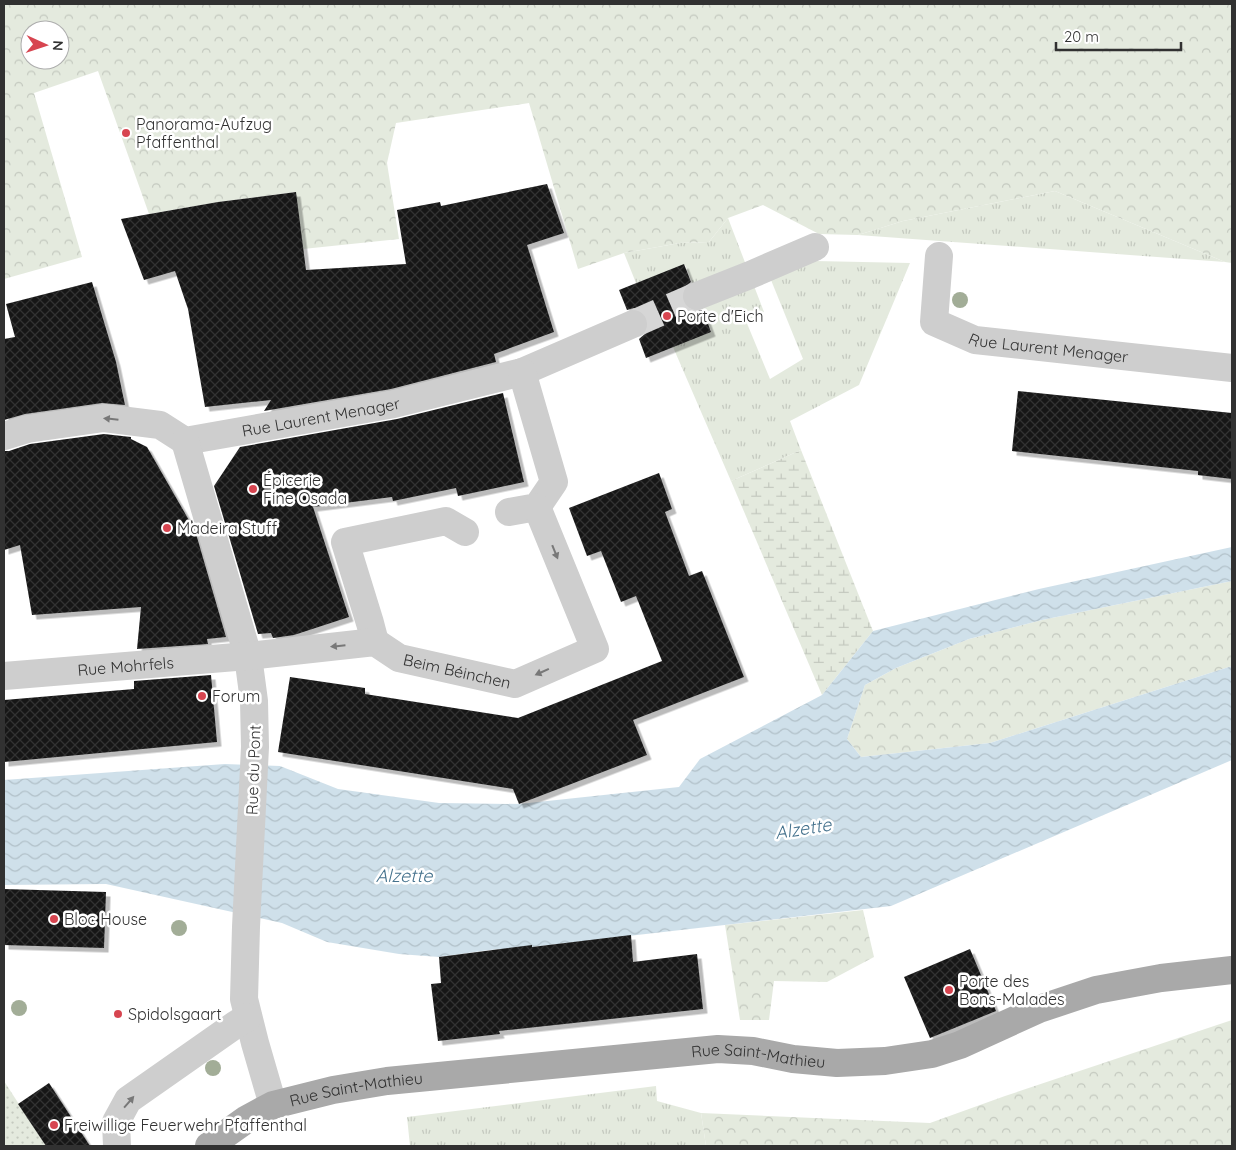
<svg xmlns="http://www.w3.org/2000/svg" width="1236" height="1150" viewBox="0 0 1236 1150" font-family="Quicksand,sans-serif">
<style>
.grass{fill:url(#grass-tufts)}
.forest{fill:url(#forest-crowns);fill-rule:evenodd}
.wetland{fill:url(#wetland-marsh)}
.park{fill:url(#park-dots)}
.water{fill:url(#water-waves)}
.building{fill:url(#building-cross-hatch);filter:url(#shadow)}
.lines{fill:none;stroke-linecap:round;stroke-linejoin:round}
.minor-tunnel{stroke:#d6d6d6;stroke-width:28;stroke-dasharray:28 14;stroke-linecap:butt}
.minor{stroke:#cecece;stroke-width:28}
.major{stroke:#a9a9a9;stroke-width:28}
.tree{fill:#a2ad97}
.oneway{fill:#787878}
.poi-dot{fill:#d74550;stroke:#fff;stroke-width:2}
.labels{text-anchor:middle;stroke-width:5;stroke-linejoin:round;paint-order:stroke}
.poi-label{font-size:16px;fill:#313131;stroke:#fff;text-anchor:start}
.street-label{font-size:16px;fill:#313131;stroke:#fff}
.water-label{font-size:18px;font-style:italic;fill:#45728d;stroke:#fff}
</style>
<defs>
<pattern id="grass-tufts" width="24" height="20" patternUnits="userSpaceOnUse" patternTransform="scale(1.25)"><rect width="24" height="20" fill="#e4eade"/><path d="M3 7l-1-3M5 7V3M7 7l1-3M15 17l-1-3M17 17v-4M19 17l1-3" fill="none" stroke="#c4c9bf"/></pattern>
<pattern id="forest-crowns" width="20" height="18" patternUnits="userSpaceOnUse" patternTransform="scale(1.25)"><rect width="20" height="18" fill="#e4eade"/><path d="M2 6a3 3 0 1 1 6 0M12 15a3 3 0 1 1 6 0" fill="none" stroke="#c4c9bf"/></pattern>
<pattern id="wetland-marsh" width="20" height="14" patternUnits="userSpaceOnUse" patternTransform="scale(1.25)"><rect width="20" height="14" fill="#e4eade"/><path d="M1 5h8M5 5V1M11 12h8M15 12V8" fill="none" stroke="#c4c9bf"/></pattern>
<pattern id="park-dots" width="8" height="8" patternUnits="userSpaceOnUse" patternTransform="scale(1.25)"><rect width="8" height="8" fill="#e4eade"/><path d="M2 2h.1M6 6h.1" fill="none" stroke="#c4c9bf" stroke-width="1.8" stroke-linecap="round"/></pattern>
<pattern id="water-waves" width="16" height="10" patternUnits="userSpaceOnUse" patternTransform="scale(1.25)"><rect width="16" height="10" fill="#cfe0ea"/><path d="M0 5q4-4 8 0t8 0" fill="none" stroke="#b2c1c9"/></pattern>
<pattern id="building-cross-hatch" width="8" height="8" patternUnits="userSpaceOnUse" patternTransform="scale(1.25)"><rect width="8" height="8" fill="#181818"/><path d="M0 0l8 8M0 8l8-8" fill="none" stroke="#313131"/></pattern>
<filter id="shadow"><feDropShadow dx="4.5" dy="4.5" stdDeviation="0" flood-color="#0004"/></filter>
</defs>
<rect width="100%" height="100%" fill="#fff"/>
<!-- grass -->
<g class="grass">
<path d="M1055 191 1225 262 858 235 903 221Z"/>
<path d="M728 218 764 312 746 321 770 379 803 359 771 280 815 261 910 263 859 385 790 421 801 450 731 481 673 347 711 331 685 265 636 283 624 253 680 243 709 242Z"/>
<path d="M656 1086 657 1101 701 1113 706 1146H410L407 1117Z"/>
</g>
<!-- forest -->
<g class="forest">
<path d="M4 4H1232V263L1225 262 1055 191 903 221 858 235 819 234 763 205 728 218 709 242 680 243 624 253 578 269 529 103 396 123 387 163 399 239 303 249 295 192 219 202 149 214 98 71 34 93 82 257 4 279ZM30 30H60V60H30Z"/>
<path d="M1232 581V666L990 743 861 757 847 739 865 685 896 668 969 639 1042 620Z"/>
<path d="M863 910 874 957 827 982 774 981 769 1020H740L725 925Z"/>
<path d="M1232 1020V1146H706L701 1113 930 1123 1005 1096Z"/>
</g>
<!-- wetland -->
<path class="wetland" d="M801 450 873 631 822 695 731 481Z"/>
<!-- park -->
<path class="park" d="M4 1081 46 1146H4Z"/>
<!-- water -->
<path class="water" d="M1232 547V581L1042 620 969 639 896 668 865 685 847 739 861 757 990 743 1232 666V760L891 906 532 947 489 950 439 957 399 954 327 942 282 923 106 884 4 885V780L225 764 280 766 338 789 439 803 519 804 679 787 700 759 822 695 873 631 1039 589Z"/>
<!-- building -->
<g class="building">
<path d="M547 184 564 233 527 245 554 332 494 354 496 362 391 389 264 411 271 400 205 407 188 309 175 271 144 280 121 219 218 202 296 192 306 270 406 264 397 210 440 202 441 206Z"/>
<path d="M684 264 691 282 684 287 682 293V301L688 308 695 311 703 310 711 332 646 358 639 339 646 333 649 325 647 318 642 311 634 308 627 310 619 290Z"/>
<path d="M92 282 116 362 125 405 102 403 25 414 4 420V339L15 337 6 304Z"/>
<path d="M1018 391 1232 413V479L1198 475V471L1012 451Z"/>
<path d="M503 393 524 482 458 496 456 488 393 501 392 497 313 507 349 617 294 635 273 638 271 633 258 634 214 486 240 447 397 419Z"/>
<path d="M104 434 131 437V439L147 447 190 522 192 520 226 637 207 639 208 644 137 649 141 607 32 615 20 545 4 550V451H9L30 444Z"/>
<path d="M659 473 672 509 665 512 689 576 702 571 744 677 633 720 647 755 519 804 513 789 278 752 290 677 365 688V694L518 718 662 661 636 596 621 602 601 551 587 556 569 508Z"/>
<path d="M211 675 217 742 4 762V700L134 689V681Z"/>
<path d="M4 889 106 892 104 948 4 945Z"/>
<path d="M631 935 633 962 697 954 703 1009 499 1031 500 1034 438 1041 431 984 441 983 439 957 532 945V947Z"/>
<path d="M970 949 996 1011 930 1038 904 977Z"/>
<path d="M49 1083 90 1146H46L18 1104Z"/>
</g>
<g class="lines">
<!-- minor-tunnel -->
<path class="minor-tunnel" d="M633 324 697 296"/>
<!-- minor -->
<g class="minor">
<path id="s1" d="M939 256 934 322 975 340 1232 368"/>
<path d="M697 296 750 275 815 247"/>
<path id="s2" d="M4 436 27 429 104 418 160 425 185 441 394 404 522 372 633 324"/>
<path d="M185 441 248 656 254 701 255 747 246 927 244 999 255 1043 273 1105"/>
<path d="M509 512 537 507 554 482 522 372"/>
<path d="M375 642 370 623 345 542 446 521 465 532"/>
<path id="s3" d="M4 676 248 656 375 642 399 658 515 684 595 649 537 507"/>
<path d="M117 1146 116 1122 128 1100 235 1025 248 1017"/>
</g>
<!-- major -->
<path class="major" id="s4" d="M209 1146 247 1119 273 1105 333 1090 387 1081 718 1049 753 1051 793 1059 837 1063 885 1061 932 1054 960 1045 1039 1009 1096 990 1161 978 1232 970"/>
</g>
<!-- trees -->
<g class="tree">
<circle cx="960" cy="300" r="8"/>
<circle cx="179" cy="928" r="8"/>
<circle cx="19" cy="1008" r="8"/>
<circle cx="213" cy="1068" r="8"/>
</g>
<!-- one-way arrows -->
<defs><path id="oneway-solid" d="M-6-.8H1V-3.2L6.5 0L1 3.2V.8H-6Z" transform="scale(1.25)"/></defs>
<g class="oneway">
<use href="#oneway-solid" transform="translate(111 419) rotate(-174)"/>
<use href="#oneway-solid" transform="translate(555 552) rotate(68)"/>
<use href="#oneway-solid" transform="translate(338 646) rotate(174)"/>
<use href="#oneway-solid" transform="translate(542 672) rotate(156)"/>
<use href="#oneway-solid" transform="translate(129 1102) rotate(-49)"/>
</g>
<!-- markers -->
<g class="poi-dot">
<circle cx="126" cy="133" r="5"/>
<circle cx="667" cy="316" r="5"/>
<circle cx="253" cy="489" r="5"/>
<circle cx="167" cy="528" r="5"/>
<circle cx="202" cy="696" r="5"/>
<circle cx="54" cy="919" r="5"/>
<circle cx="949" cy="990" r="5"/>
<circle cx="118" cy="1014" r="5"/>
<circle cx="54" cy="1125" r="5"/>
</g>
<g class="labels">
<!-- poi labels -->
<g class="poi-label">
<text x="136" y="130">Panorama-Aufzug<tspan x="136" dy="18">Pfaffenthal</tspan></text>
<text x="677" y="322">Porte d'Eich</text>
<text x="263" y="486">Épicerie<tspan x="263" dy="18">Fine Osada</tspan></text>
<text x="177" y="534">Madeira Stuff</text>
<text x="212" y="702">Forum</text>
<text x="64" y="925">Bloc House</text>
<text x="959" y="987">Porte des<tspan x="959" dy="18">Bons-Malades</tspan></text>
<text x="128" y="1020">Spidolsgaart</text>
<text x="64" y="1131">Freiwillige Feuerwehr Pfaffenthal</text>
</g>
<!-- street labels -->
<g class="street-label">
<text dy="6" stroke="none"><textPath href="#s1" startOffset="185">Rue Laurent Menager</textPath></text>
<text dy="6" stroke="none"><textPath href="#s2" startOffset="326">Rue Laurent Menager</textPath></text>
<text dy="6" stroke="none"><textPath href="#s3" startOffset="122">Rue Mohrfels</textPath></text>
<text dy="6" stroke="none"><textPath href="#s3" startOffset="461">Beim Béinchen</textPath></text>
<text transform="translate(253 770) rotate(-88)" y="6">Rue du Pont</text>
<text dy="6" stroke="none"><textPath href="#s4" startOffset="566">Rue Saint-Mathieu</textPath></text>
<text dy="6" stroke="none"><textPath href="#s4" startOffset="161">Rue Saint-Mathieu</textPath></text>
</g>
<!-- water labels -->
<g class="water-label">
<text transform="translate(803 829) rotate(-9)" y="6">Alzette</text>
<text x="404" y="882">Alzette</text>
</g>
</g>
<!-- border -->
<rect width="1236" height="1150" fill="none" stroke="#313131" stroke-width="10"/>
<!-- north arrow -->
<g transform="translate(45 45) rotate(93)"><circle r="24" fill="#ffffff" stroke="#adadad"/>
<path d="M0-4L9 19L0 12L-9 19Z" fill="#d74550"/>
<text y="-8" font-size="14" font-weight="bold" text-anchor="middle" fill="#313131">N</text>
</g>
<!-- scale -->
<path d="M1056 42v8h125v-8" fill="none" stroke="#313131" stroke-width="2.5"/>
<text x="1064" y="42" font-size="15" fill="#313131" stroke="#ffffff" stroke-width="4" paint-order="stroke">20 m</text>
</svg>
